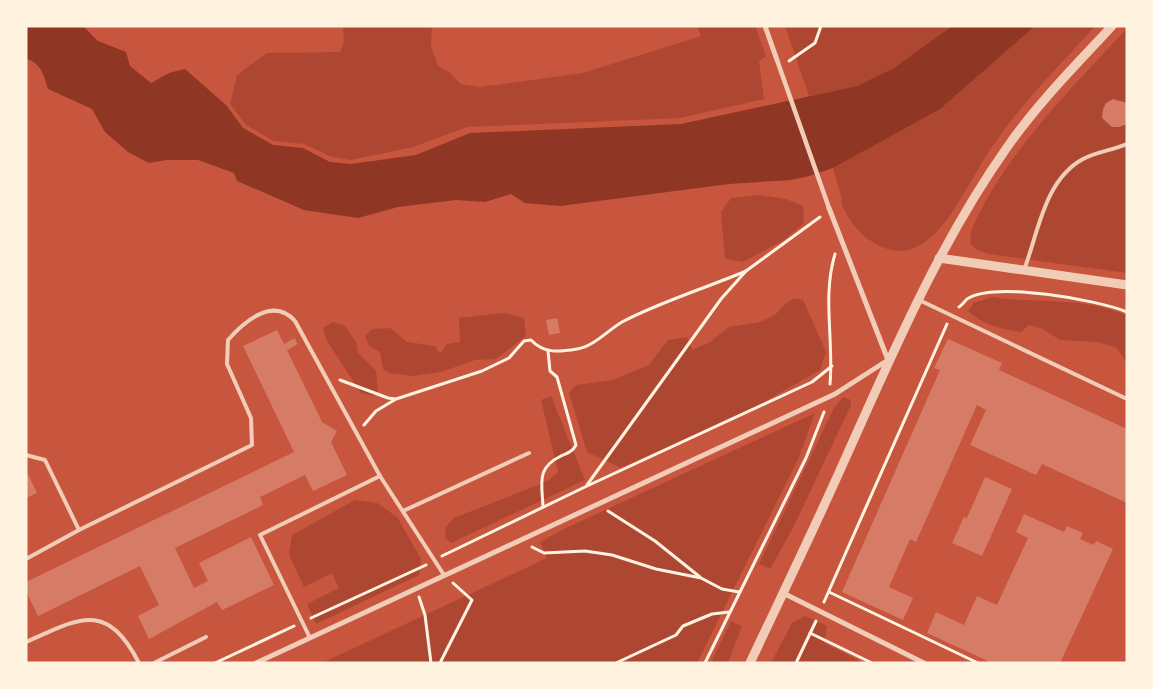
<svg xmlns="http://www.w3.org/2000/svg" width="1153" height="689" viewBox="0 0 1153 689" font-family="'Sofia Sans Condensed',sans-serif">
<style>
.green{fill:#ae4732}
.water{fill:#8f3625}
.building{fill:#d67c66}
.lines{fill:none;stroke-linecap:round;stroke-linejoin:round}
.path{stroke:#fff3e0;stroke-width:3}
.service{stroke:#f1ccb7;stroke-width:4}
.pedestrian{stroke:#f1ccb7;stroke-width:4.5}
.minor{stroke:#f1ccb7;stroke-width:5}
.tertiary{stroke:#f1ccb7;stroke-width:9}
</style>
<rect width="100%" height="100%" fill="#c8553d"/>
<!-- green -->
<g class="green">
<path d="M343 26H432L431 46 438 66 450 73 461 84 480 87 583 73 701 36 697 26H755L766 56 759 61 764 99 680 118 467 127 413 147 351 160 332 157 304 144 274 141 246 125 230 104 237 75 267 53 340 52 344 41Z"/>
<path d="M785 26H952L894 68 857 86 809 96Z"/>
<path d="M1035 26H1095C1066 59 1034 90 1007 126 996 141 985 156 976 173 956 205 926 271 878 245 860 236 849 221 841 203L842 199 833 168 864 151Z"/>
<path d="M1127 28V273L989 254 977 250 970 243 971 231C1005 152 1070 91 1127 28Z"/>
<path d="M759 195 786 199 803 206 804 223 784 240 743 262 725 259 721 212 731 198Z"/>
<path d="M992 297C1037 304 1084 296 1127 316V363L1117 348 1098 342 1060 340 1043 329 1029 325 1021 332C1001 329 984 325 968 311L974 303Z"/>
<path d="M794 298 803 300 826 352 820 370 757 406 621 468 587 452 569 393 576 385 613 380 649 365 668 340 687 337 692 350 710 342 729 327 760 322 775 315 785 304Z"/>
<path d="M505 313 524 318 526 336 496 359 475 360 441 372 412 376 389 373 383 369 380 352 369 346 365 336 372 329 390 328 407 342 435 346 440 354 447 344 460 342 459 318Z"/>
<path d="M333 322 345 326 356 342 358 353 376 371 378 393 373 396 361 393 327 341 323 328Z"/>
<path d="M551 396 585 480 451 543 445 538 446 527 454 518 538 485 549 480 558 472 541 400Z"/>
<path d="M843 397 851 400V405L793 528 770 569 759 564 834 408Z"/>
<path d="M815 413 799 457 697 663H322L547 558 540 542 562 530Z"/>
<path d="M355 500 377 503 397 517 421 559 419 575 316 624 307 604 339 588 332 573 304 587 289 555 292 535Z"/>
<path d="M805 616 827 626 824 643 864 663H771L792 623Z"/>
<path d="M731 621 742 626 728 663H711Z"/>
</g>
<!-- water -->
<path class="water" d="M26 26H83L98 41 126 52 130 66 151 83 169 73 185 69 227 106 243 128 273 145 303 148 330 162 351 164 416 155 470 133 681 124 857 86 894 68 952 26H1035L940 109 833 168 809 176 791 180 729 184 560 206 525 203 511 194 485 202 456 200 398 207 358 218 304 210 237 181 234 173 198 160H166L149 163 128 152 105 132 92 109 48 89C44 76 41 62 26 59Z"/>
<!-- building -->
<g class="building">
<path d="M1113 99 1127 103V124L1119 127H1112L1102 118 1103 109 1106 103Z"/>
<path d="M557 318 560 333 549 335 546 320Z"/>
<path d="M277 330 284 344 295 338 296 342 298 344 287 350 322 422 337 431 331 442 347 475 313 491 305 475 260 497 263 505 175 548 194 588 208 581 199 563 251 537 274 585 222 610 217 602 149 639 138 616 159 605 140 566 38 616 26 591V582L294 452 243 346Z"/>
<path d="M948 339 1002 363 999 370 1127 429V503L1042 464 1036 475 970 445 986 410 977 405 916 542 910 539 889 587 913 598 903 620 842 592 940 370 934 368Z"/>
<path d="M26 470 37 493 26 498Z"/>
<path d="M985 477 1012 489 982 556 952 543 964 517 967 518Z"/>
<path d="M1024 514 1064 532 1067 526 1083 533 1080 539 1094 545 1096 541 1113 549 1060 663H992L927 633 936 612 964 625 977 596 997 605 1028 538 1016 532Z"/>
</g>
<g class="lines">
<!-- path -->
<g class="path">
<path d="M789 61 815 43 821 26"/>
<path d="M959 307C962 305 965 301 967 299 995 281 1098 300 1127 312"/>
<path d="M340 380 388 398 395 399"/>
<path d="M830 384C834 340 822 297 835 254"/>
<path d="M364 425 376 411 396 399 482 371 509 358 524 341 531 340C544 354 559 352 577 349 594 346 607 331 622 322 660 302 706 288 746 271"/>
<path d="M587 485 721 299 746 271 820 217"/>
<path d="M543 507C542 483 536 468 561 456 568 453 573 451 576 445L557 377 550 371 548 351"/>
<path d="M608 511 655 541 700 577"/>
<path d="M532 547 544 553 585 551 612 555 656 569 701 578 722 589 739 592"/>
<path d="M442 556 587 486 812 382 832 366"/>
<path d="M829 592 978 663"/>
<path d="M419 597 425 615 431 663"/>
<path d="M824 602 947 324"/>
<path d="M311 618 426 565"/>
<path d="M810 633 872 663"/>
<path d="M215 663 294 626"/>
<path d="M440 663 472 600 453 583"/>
<path d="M616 663 676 635 683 626 712 614 729 612"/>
<path d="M705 663 806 458 824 412"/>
<path d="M796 663 816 621"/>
</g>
<!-- service -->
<g class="service">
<path d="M1024 270C1038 234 1044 180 1083 159 1096 152 1113 150 1127 144"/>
<path d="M919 300 1127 399"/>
<path d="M26 455 45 460 79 530"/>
<path d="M403 511 529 453"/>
<path d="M26 559 79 530 252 445 251 418 227 364 228 340C244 322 273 296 295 321L380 476 444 575"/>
<path d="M310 638 260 535 380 476"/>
<path d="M26 642C80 618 106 600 139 663"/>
<path d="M154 663 206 637"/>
</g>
<!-- pedestrian -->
<path class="pedestrian" d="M777 60 829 208"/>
<!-- minor -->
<g class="minor">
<path d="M765 26 777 60"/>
<path d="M783 593 924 663"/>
<path d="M256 663 835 394 888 360 829 208"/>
</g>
<!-- tertiary -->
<g class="tertiary">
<path d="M939 258 1127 285"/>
<path d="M750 663C782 595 815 527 846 457 894 350 940 242 1008 146 1038 103 1076 65 1112 26"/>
</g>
</g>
<!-- border -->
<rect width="1153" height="689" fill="none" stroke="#fff3e0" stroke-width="55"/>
</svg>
